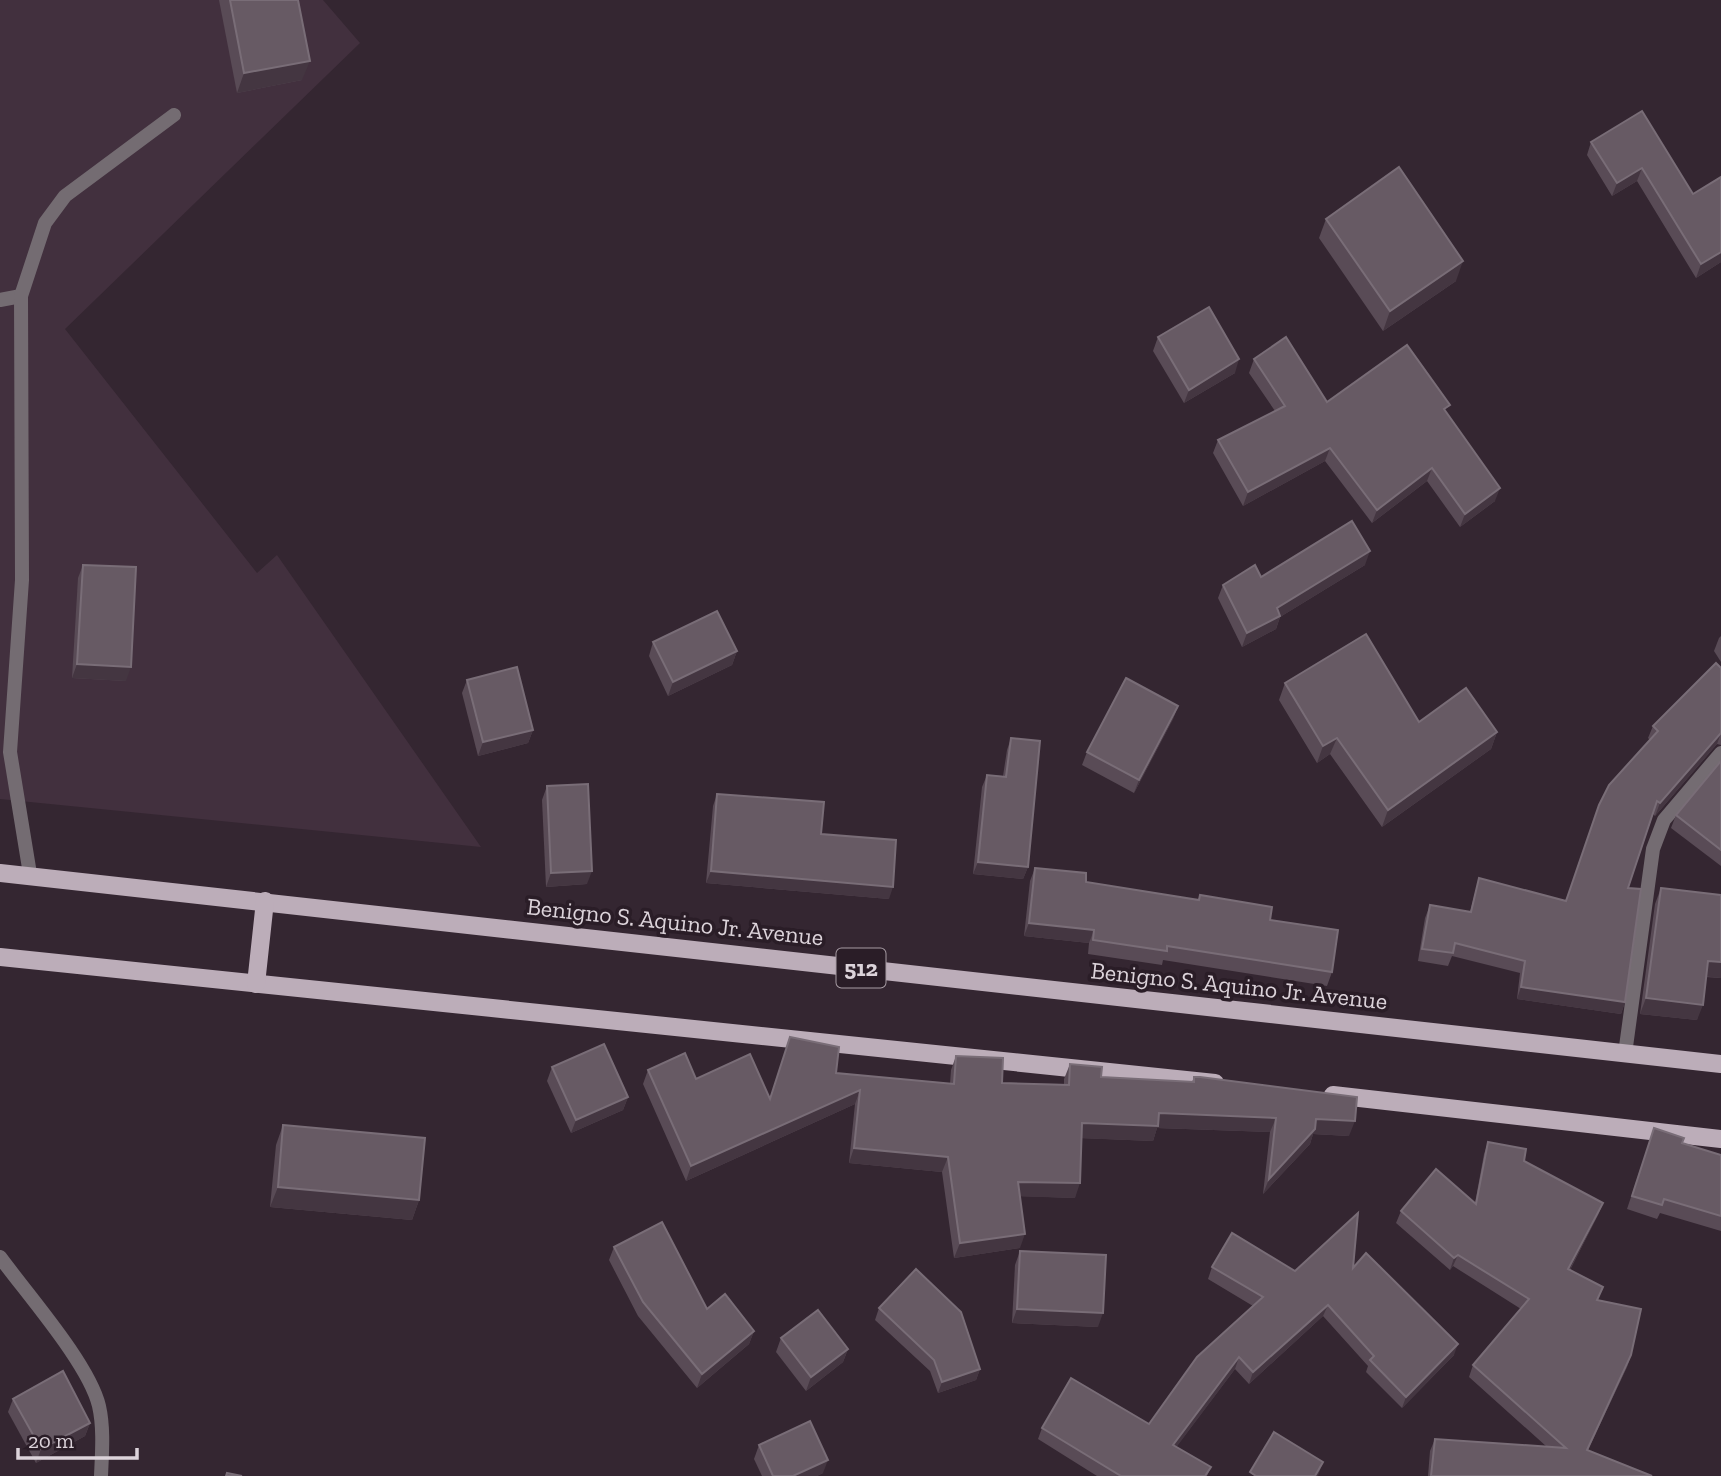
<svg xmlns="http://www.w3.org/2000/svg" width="1721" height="1476" viewBox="0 0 1721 1476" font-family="'Zilla Slab',serif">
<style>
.built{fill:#42303e}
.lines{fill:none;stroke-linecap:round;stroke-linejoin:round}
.service{stroke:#746c72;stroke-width:14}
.minor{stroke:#746c72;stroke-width:14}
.primary{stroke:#bcadb9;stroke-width:18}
.wall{fill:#594b56}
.shaded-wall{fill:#443641}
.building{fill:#675a64;stroke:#796d77;stroke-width:2}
.labels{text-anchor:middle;stroke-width:7;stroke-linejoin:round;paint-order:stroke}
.shield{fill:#2a1d27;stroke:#a79ca4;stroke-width:2}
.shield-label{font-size:23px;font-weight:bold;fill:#dcd3da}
.street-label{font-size:24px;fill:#dcd3da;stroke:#2a1d27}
</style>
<rect width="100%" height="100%" fill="#342631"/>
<!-- built -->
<path class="built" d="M0 0H323L360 43 65 329 257 573 277 555 481 847 0 799Z"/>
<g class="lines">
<!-- service -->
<g class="service">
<path d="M0 300 21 296"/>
<path d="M30 874 10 752 22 580 21 296 45 223 65 196 174 115"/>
</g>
<!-- minor -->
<g class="minor">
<path d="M1625 1054 1653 849 1664 820 1721 753"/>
<path d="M0 1257C27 1294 89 1364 99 1406 104 1428 102 1453 101 1476"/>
</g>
<!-- primary -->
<g class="primary">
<path d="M0 873 1721 1064"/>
<path d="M0 957 1215 1083"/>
<path d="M256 984 265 901"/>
<path d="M1333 1095 1721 1139"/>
</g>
</g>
<!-- wall -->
<g class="wall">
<path d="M219 0H298L302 80 237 93Z"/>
<path d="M1642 111 1721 262 1696 278 1637 181 1612 196 1587 155 1591 142Z"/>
<path d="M1326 219 1456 281 1383 331 1319 238Z"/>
<path d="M1158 337 1235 373 1184 403 1153 351Z"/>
<path d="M1254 359 1327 402 1447 413 1495 501 1460 527 1427 481 1372 523 1325 461 1243 506 1213 453 1218 440 1275 411 1249 373Z"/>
<path d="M83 565 126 681 72 678 78 578Z"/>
<path d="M1365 565 1280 617 1276 629 1242 647 1218 598 1223 585 1261 577Z"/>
<path d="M1721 636V662L1714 651 1719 638Z"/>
<path d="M653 642 737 651 732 665 668 696 649 656Z"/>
<path d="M1721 668V745L1717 744 1655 816 1653 814 1628 888 1625 1002 1621 1014 1517 999 1520 973 1452 956 1448 966 1418 961 1425 918 1430 905 1470 912 1479 878 1566 901 1650 740 1648 738 1653 726Z"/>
<path d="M467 680 533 730 528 743 478 756 462 693Z"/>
<path d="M1285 683 1419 722 1497 732 1491 749 1382 827 1330 754 1317 763 1279 700Z"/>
<path d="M1178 706 1173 719 1134 793 1082 765 1087 752Z"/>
<path d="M1011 738 1028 867 1023 879 973 874 982 787 987 775 1003 776 1007 750Z"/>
<path d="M1721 761V866L1671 828 1676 815Z"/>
<path d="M547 786 587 884 546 887 542 800Z"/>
<path d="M717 794 821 834 889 899 706 883 713 806Z"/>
<path d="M1035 868 1086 882 1199 900 1200 895 1270 920 1332 972 1327 986 1163 960 1162 965 1088 954 1089 943 1024 936 1030 881Z"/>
<path d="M1661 888 1721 978 1706 977 1697 1020 1640 1014 1655 904Z"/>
<path d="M956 1056 1002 1083 1064 1084V1079L1070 1064 1101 1077 1192 1082 1194 1077 1349 1136 1313 1134 1310 1144 1263 1194 1270 1132 1157 1128 1153 1141 1081 1138 1075 1198 1020 1196V1248L954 1258 942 1172 849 1163 855 1104 686 1181 643 1084 648 1070 696 1079 770 1098 836 1073 950 1084 951 1070Z"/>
<path d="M552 1067 628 1097 623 1110 571 1133 547 1081Z"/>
<path d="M283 1125 419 1200 412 1220 270 1207 276 1145Z"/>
<path d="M1654 1128 1682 1143 1721 1155V1231L1660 1213 1657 1219 1627 1209Z"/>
<path d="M1488 1142 1603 1203 1598 1215 1570 1270 1599 1300 1631 1355 1627 1367 1588 1450 1652 1476H1428L1430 1451 1435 1439 1547 1447 1469 1377 1473 1365 1521 1309 1453 1266 1450 1270 1396 1223 1401 1211 1475 1203 1484 1154Z"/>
<path d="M614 1247 707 1309 754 1331 749 1344 697 1388 638 1316 609 1260Z"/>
<path d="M1020 1251 1098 1327 1012 1323 1015 1265Z"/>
<path d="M1212 1267 1295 1271 1353 1268 1454 1355 1402 1408 1366 1372 1368 1366 1323 1316 1249 1384 1235 1369 1176 1447 1211 1467 1207 1476H1097L1038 1439 1042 1428 1149 1424 1253 1306 1208 1279Z"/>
<path d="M879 1308 980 1369 976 1380 938 1393 930 1371 875 1320Z"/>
<path d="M781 1338 848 1349 843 1362 806 1391 776 1352Z"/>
<path d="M13 1399 90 1423 85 1436 36 1463 8 1412Z"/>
<path d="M759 1445 823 1473 817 1476H762L754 1459Z"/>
</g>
<!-- shaded-wall -->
<g class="shaded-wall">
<path d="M310 61 302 80 237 93 244 73Z"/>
<path d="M1642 168 1637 181 1612 196 1617 183Z"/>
<path d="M1721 252V262L1696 278 1701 264Z"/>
<path d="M1463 261 1456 281 1383 331 1390 311Z"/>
<path d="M1239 359 1235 373 1184 403 1189 390Z"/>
<path d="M1330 448 1325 461 1243 506 1248 492Z"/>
<path d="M1432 468 1427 481 1372 523 1377 510Z"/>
<path d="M1500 488 1495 501 1460 527 1465 514Z"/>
<path d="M1370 551 1365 565 1280 617 1276 629 1242 647 1247 633 1277 608Z"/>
<path d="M737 651 732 665 668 696 673 682Z"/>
<path d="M77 664 131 667 126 681 72 678Z"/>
<path d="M1178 706 1173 719 1134 793 1139 780Z"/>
<path d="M533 730 528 743 478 756 483 742Z"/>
<path d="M1497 732 1491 749 1382 827 1388 810Z"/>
<path d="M1721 733 1717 744 1655 816 1660 803Z"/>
<path d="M1337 738 1330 754 1317 763 1323 746Z"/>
<path d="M978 862 1028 867 1023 879 973 874Z"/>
<path d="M592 871 587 884 546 887 551 873Z"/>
<path d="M711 871 893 887 889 899 706 883Z"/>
<path d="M1029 923 1094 930 1089 943 1024 936Z"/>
<path d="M1708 961 1721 962V978L1702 976Z"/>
<path d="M1521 987 1625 1002 1621 1014 1517 999Z"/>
<path d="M1646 998 1703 1005 1697 1020 1640 1014Z"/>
<path d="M860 1090 855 1104 686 1181 691 1166Z"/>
<path d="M628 1097 623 1110 571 1133 576 1120Z"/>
<path d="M1159 1113 1276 1118 1270 1132 1157 1128 1153 1141 1076 1138 1082 1123Z"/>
<path d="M1316 1119 1355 1121 1349 1136 1313 1134 1310 1144 1263 1194 1269 1179Z"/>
<path d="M854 1148 948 1157 942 1172 849 1163Z"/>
<path d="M1018 1182 1080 1183 1075 1198 1012 1196Z"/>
<path d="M278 1187 419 1200 412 1220 270 1207Z"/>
<path d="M1603 1203 1598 1215 1564 1281 1568 1269Z"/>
<path d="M1025 1234 1020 1248 954 1258 960 1243Z"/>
<path d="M1458 1255 1453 1266 1450 1270 1454 1258Z"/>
<path d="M1328 1305 1323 1316 1249 1384 1253 1372Z"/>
<path d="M1017 1309 1103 1313 1098 1327 1012 1323Z"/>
<path d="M754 1331 749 1344 697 1388 702 1374Z"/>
<path d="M1458 1344 1454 1355 1402 1408 1406 1397Z"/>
<path d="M848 1349 843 1362 806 1391 811 1377Z"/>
<path d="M1631 1355 1627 1367 1582 1462 1587 1450Z"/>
<path d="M1239 1357 1235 1369 1169 1457 1173 1445Z"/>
<path d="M980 1369 976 1380 938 1393 942 1382Z"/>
<path d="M90 1423 85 1436 36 1463 41 1449Z"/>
<path d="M828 1460 823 1473 817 1476H793Z"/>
<path d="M1323 1462 1318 1476H1315Z"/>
</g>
<!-- building -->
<g class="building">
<path d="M230 0H298L310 61 244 73Z"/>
<path d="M1642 111 1693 194 1721 177V252L1701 264 1642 168 1617 183 1591 142Z"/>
<path d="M1399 167 1463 261 1390 311 1326 219Z"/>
<path d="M1209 307 1239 359 1189 390 1158 337Z"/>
<path d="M1286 337 1327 402 1407 345 1450 405 1444 409 1500 488 1465 514 1432 468 1377 510 1330 448 1248 492 1218 440 1285 406 1254 359Z"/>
<path d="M1352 521 1370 551 1277 608 1280 616 1247 633 1223 585 1255 565 1261 577Z"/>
<path d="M83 565 136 567 131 667 77 664Z"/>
<path d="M717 611 737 651 673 682 653 642Z"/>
<path d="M1366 634 1419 722 1466 688 1497 732 1388 810 1337 738 1323 746 1285 683Z"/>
<path d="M1716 663 1721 668V733L1660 803 1657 801 1628 888 1641 889 1625 1002 1521 987 1525 961 1455 943 1453 953 1422 949 1430 905 1471 912 1479 878 1566 901 1599 805 1609 785 1658 731 1653 726Z"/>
<path d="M517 667 533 730 483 742 467 680Z"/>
<path d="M1126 678 1178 706 1139 780 1087 752Z"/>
<path d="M1011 738 1040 741 1028 867 978 862 987 775 1006 777Z"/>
<path d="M1721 761V850L1676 815Z"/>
<path d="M588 784 592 871 551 873 547 786Z"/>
<path d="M717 794 824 802 821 834 896 840 893 887 711 871Z"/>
<path d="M1035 868 1086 873V882L1199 900 1200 895 1272 907 1270 920 1338 930 1332 972 1167 946V951L1093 940 1094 930 1029 923Z"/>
<path d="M1661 888 1721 895V962L1708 961 1703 1005 1646 998Z"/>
<path d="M790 1037 839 1047 836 1073 954 1084 956 1056 1003 1058 1002 1083 1069 1085 1070 1064 1102 1067 1101 1077 1194 1082V1077H1200L1357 1097 1355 1121 1316 1119 1315 1129 1269 1179 1276 1118 1159 1113 1158 1126 1082 1123 1080 1183 1018 1182 1025 1234 960 1243 948 1157 854 1148 860 1090 691 1166 648 1070 685 1053 696 1079 750 1054 770 1099Z"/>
<path d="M604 1044 628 1097 576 1120 552 1067Z"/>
<path d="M283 1125 425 1138 419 1200 278 1187Z"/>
<path d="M1654 1128 1684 1138 1682 1143 1721 1155V1216L1664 1199 1662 1205 1632 1196Z"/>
<path d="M1488 1142 1526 1149 1524 1161 1603 1203 1568 1269 1603 1287 1597 1300 1641 1309 1631 1355 1587 1450 1652 1476H1431L1435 1439 1566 1448 1473 1365 1529 1299 1458 1255 1454 1258 1401 1211 1436 1169 1476 1204Z"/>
<path d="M1358 1213 1353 1268 1366 1253 1458 1344 1406 1397 1370 1360 1374 1356 1328 1305 1253 1372 1239 1357 1173 1445 1211 1467 1205 1476H1121L1042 1428 1071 1378 1149 1424 1197 1357 1263 1297 1212 1267 1232 1233 1295 1271Z"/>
<path d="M662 1222 707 1309 725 1294 754 1331 702 1374 643 1302 614 1247Z"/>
<path d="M1020 1251 1106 1255 1103 1313 1017 1309Z"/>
<path d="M916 1269 961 1312 980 1369 942 1382 934 1360 879 1308Z"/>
<path d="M818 1310 848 1349 811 1377 781 1338Z"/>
<path d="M63 1371 90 1423 41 1449 13 1399Z"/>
<path d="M810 1421 828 1460 793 1476H773L759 1445Z"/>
<path d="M1274 1432 1323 1462 1315 1476H1256L1250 1472Z"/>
<path d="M227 1473 242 1476H226Z"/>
</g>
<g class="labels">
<!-- shield labels -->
<rect class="shield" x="836.5" y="948.5" width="49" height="39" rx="5"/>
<g class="shield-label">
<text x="861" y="976">512</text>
</g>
<!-- street labels -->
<g class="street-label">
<text transform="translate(675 922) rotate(6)" y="8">Benigno S. Aquino Jr. Avenue</text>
<text transform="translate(1239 986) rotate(6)" y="8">Benigno S. Aquino Jr. Avenue</text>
</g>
</g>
<!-- scale -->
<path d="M18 1448v10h119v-10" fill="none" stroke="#dcd3da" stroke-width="3.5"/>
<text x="28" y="1448" font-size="21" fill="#dcd3da" stroke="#2a1d27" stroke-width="5" paint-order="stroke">20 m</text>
</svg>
